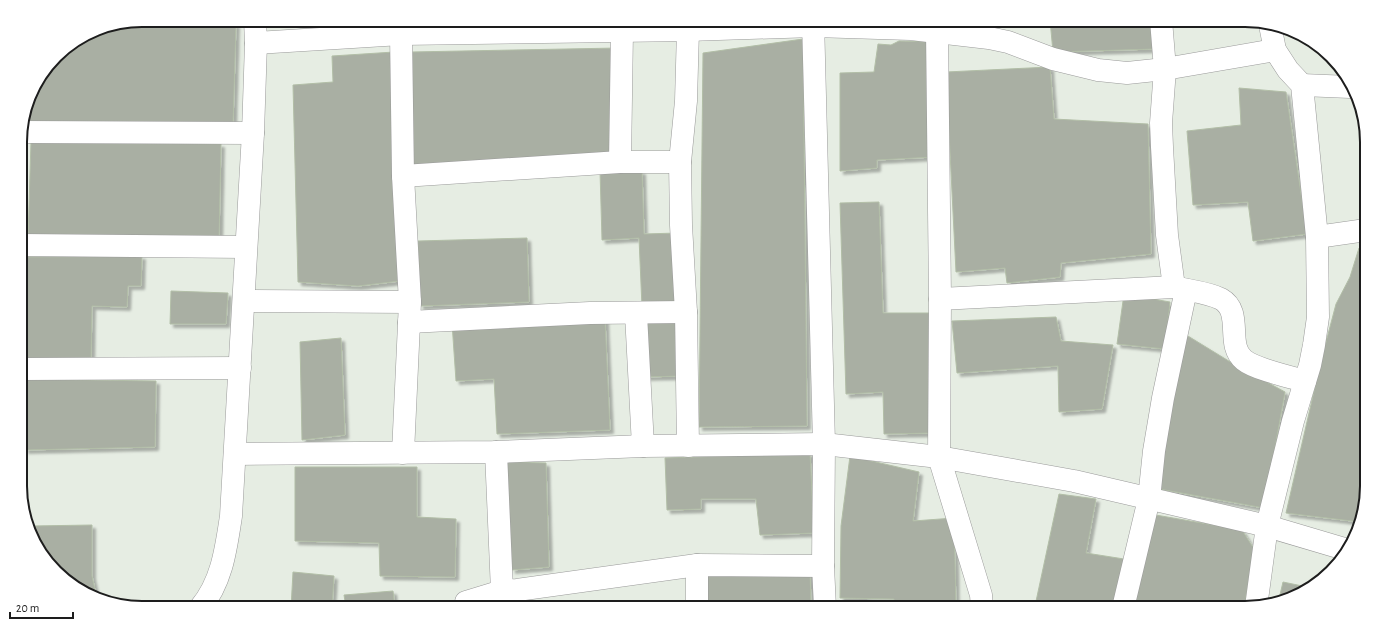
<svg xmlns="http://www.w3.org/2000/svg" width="1387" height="628" viewBox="0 0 1387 628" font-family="'Alegreya Sans',sans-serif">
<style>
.building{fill:#a9afa3;stroke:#b2bea7;filter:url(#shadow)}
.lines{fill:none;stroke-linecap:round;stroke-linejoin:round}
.minor-casing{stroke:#9a9a9a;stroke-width:23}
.minor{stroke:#fff;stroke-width:22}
.rim{fill:none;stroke:#1d1d1d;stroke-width:2}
</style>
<defs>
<filter id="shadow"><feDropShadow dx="3.5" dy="3.5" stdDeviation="1" flood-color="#0004"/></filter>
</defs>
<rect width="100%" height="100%" fill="#e6ede3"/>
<!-- building -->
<g class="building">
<path d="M296 20H454V25L296 24Z"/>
<path d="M1050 20H1154L1155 49 1053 52Z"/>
<path d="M123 24H236L233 125 25 123V116L33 88 61 50 95 29Z"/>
<path d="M803 39 807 426 699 427 703 53Z"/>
<path d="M899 41 932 42 934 157 877 160V168L840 171V73L874 72 878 44 891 45Z"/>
<path d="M617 48 618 157 411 165V52Z"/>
<path d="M394 52 400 281 358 286 298 282 293 85 333 82 332 56Z"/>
<path d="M1050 67 1054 119 1148 124 1151 254 1061 263 1060 277 1007 283 1005 268 956 272 946 72Z"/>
<path d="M1239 88 1286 92 1307 234 1253 241 1248 202 1193 205 1187 131 1241 125Z"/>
<path d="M1364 122 1366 126V199H1361Z"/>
<path d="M31 141 221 144 219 240 28 238Z"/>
<path d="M600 171H642L644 234 677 233 679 305 642 307 639 238 602 240Z"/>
<path d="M879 202 883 313H935L932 433 884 434 883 392 846 394 840 203Z"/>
<path d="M527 238 529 302 420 306 418 241Z"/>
<path d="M1366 247 1367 486 1360 522 1286 513 1321 361 1336 304 1350 277 1359 248Z"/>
<path d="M142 256 141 286H128L127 307 92 306 91 360 26 363 24 257Z"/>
<path d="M171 291 228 293 226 324H170Z"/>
<path d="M1124 294 1170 302 1165 349 1117 344Z"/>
<path d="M680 317V376L644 377 641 318Z"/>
<path d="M1056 317 1061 341 1113 345 1102 409 1059 412 1058 366 957 373 952 321Z"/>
<path d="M605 319 610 430 497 434 494 379 456 381 452 323Z"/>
<path d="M1183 333 1232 363 1285 392 1264 508 1154 488Z"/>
<path d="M341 338 345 435 302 440 300 342Z"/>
<path d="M25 379 156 381 155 447 25 450Z"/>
<path d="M810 453 814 533 760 535 756 499H701V509L667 510 665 458Z"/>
<path d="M850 456 919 472 913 521 954 518 956 608H894V599L840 598 841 526Z"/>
<path d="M506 462 546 463 549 567 512 570Z"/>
<path d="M295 467H417V517L456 519 455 577 380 576 379 543 295 541Z"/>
<path d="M1059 494 1096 499 1086 553 1124 559 1116 608H1045L1035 606Z"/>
<path d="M1150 514 1242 530 1254 549 1244 608H1133Z"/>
<path d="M92 525V576L97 599 45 560 31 526Z"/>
<path d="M810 570 811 608H705L704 574Z"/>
<path d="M293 572 334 576 332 608H291Z"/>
<path d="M1283 582 1312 588 1279 599Z"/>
<path d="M393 591 395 608H346L344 595Z"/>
</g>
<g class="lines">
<defs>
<g id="minor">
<path d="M813 20 824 444 823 566 825 608"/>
<path d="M1161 20 1165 69 1161 123 1162 147 1167 235 1174 287"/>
<path d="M937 31 940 299 939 457 981 595 982 608"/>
<path d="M401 34 403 176 410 302 403 453"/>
<path d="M256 43 401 34 688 30 814 26 911 29 989 38 1008 42 1053 59 1098 70 1127 73 1165 69 1275 50"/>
<path d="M1302 85 1350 87"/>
<path d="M21 132 253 133"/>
<path d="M620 162 622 31"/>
<path d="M403 176 620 162H680"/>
<path d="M1317 237 1366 230"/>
<path d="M21 245 246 247"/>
<path d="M940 299 1174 287C1189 291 1207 292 1221 299 1244 312 1225 345 1244 360 1255 369 1290 377 1305 381"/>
<path d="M244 301 410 302"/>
<path d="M636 314 643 446"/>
<path d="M409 322 590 313 686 312"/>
<path d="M21 369 240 368"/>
<path d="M688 446 686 312 681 225 680 162 686 101 688 30"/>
<path d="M496 452 502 591"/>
<path d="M235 454 496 452 643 446 824 444 939 457 1074 481 1267 526 1348 550"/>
<path d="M1256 607 1267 526 1293 421 1310 365 1314 345 1318 317 1317 237 1302 85 1288 70 1275 50 1270 25"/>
<path d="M200 608C222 582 226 549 231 516L253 133 256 43 255 20"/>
<path d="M465 608 466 602 502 591 517 590 697 565 823 566"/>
<path d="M697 608V565"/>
<path d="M1123 608 1149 499 1154 451 1163 398 1186 290"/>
</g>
</defs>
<!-- minor casing -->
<use href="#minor" class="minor-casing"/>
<!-- minor -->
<use href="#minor" class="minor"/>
</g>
<!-- crop -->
<path d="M0 0H1387V628H0ZM142 27H1245A115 115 0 0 1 1360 142V486A115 115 0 0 1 1245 601H142A115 115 0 0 1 27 486V142A115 115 0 0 1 142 27Z" fill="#fff" fill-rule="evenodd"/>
<path class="rim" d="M142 27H1245A115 115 0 0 1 1360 142V486A115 115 0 0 1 1245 601H142A115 115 0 0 1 27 486V142A115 115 0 0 1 142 27Z"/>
<!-- scale -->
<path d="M10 612v6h63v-6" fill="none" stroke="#1d1d1d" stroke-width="2"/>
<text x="16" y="612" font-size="12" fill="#1d1d1d" stroke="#ffffff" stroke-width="3" paint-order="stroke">20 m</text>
</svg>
